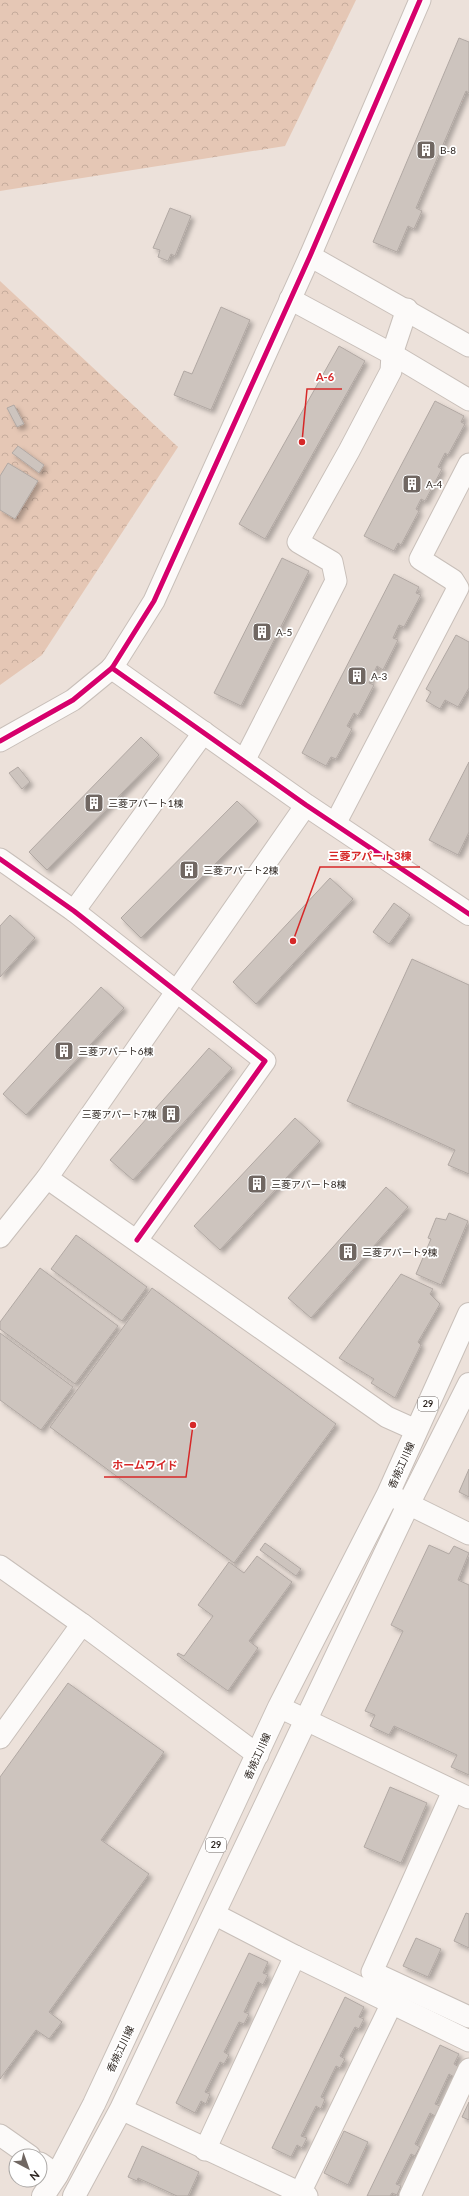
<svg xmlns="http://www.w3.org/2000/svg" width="469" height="2196" viewBox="0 0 469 2196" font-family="Lato,'Noto Sans JP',sans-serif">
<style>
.forest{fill:url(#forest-crowns)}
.building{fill:#cdc4be;stroke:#b1a8a3;filter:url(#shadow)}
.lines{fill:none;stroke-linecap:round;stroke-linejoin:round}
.street-casing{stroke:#c8bfb9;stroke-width:23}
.secondary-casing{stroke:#c8bfb9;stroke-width:24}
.primary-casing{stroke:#c8bfb9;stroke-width:24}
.street{stroke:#fcfaf9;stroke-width:21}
.secondary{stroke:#fcfaf9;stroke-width:22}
.primary{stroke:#fcfaf9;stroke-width:22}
.cycleway-casing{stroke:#fff;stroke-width:8}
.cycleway{stroke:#d6006c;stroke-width:5}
.labels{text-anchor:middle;stroke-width:3.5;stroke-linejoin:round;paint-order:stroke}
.shield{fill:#fff;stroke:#6d6764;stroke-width:1}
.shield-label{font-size:9px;font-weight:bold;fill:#2e2621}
.poi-label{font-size:10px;fill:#2e2621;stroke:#fff;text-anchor:start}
.street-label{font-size:10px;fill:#2e2621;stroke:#fff}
.leader{fill:none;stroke:#d62828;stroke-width:1.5}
.callout-dot{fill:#d62828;stroke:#fff;stroke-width:1.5}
.callout-label{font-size:11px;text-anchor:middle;font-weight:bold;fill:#d62828;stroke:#fff;stroke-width:3.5;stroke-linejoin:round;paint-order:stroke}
</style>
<defs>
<pattern id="forest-crowns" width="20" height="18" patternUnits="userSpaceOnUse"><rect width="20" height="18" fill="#e5c7b5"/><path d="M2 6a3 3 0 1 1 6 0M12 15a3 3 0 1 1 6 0" fill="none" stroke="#c5ab9b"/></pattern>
<filter id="shadow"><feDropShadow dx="3.5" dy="3.5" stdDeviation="2" flood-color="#0004"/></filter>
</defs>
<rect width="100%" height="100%" fill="#ece1da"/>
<!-- forest -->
<g class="forest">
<path d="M0 0H356L285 146 0 191Z"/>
<path d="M0 281 178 447 42 655 0 685Z"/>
</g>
<!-- building -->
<g class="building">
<path d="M459 38 469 42V93L466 91 416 208 422 211 414 229 408 226 397 252 373 242Z"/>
<path d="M170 208 191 216 175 256 171 254 168 261 158 257 160 250 153 248Z"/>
<path d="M221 307 250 320 211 410 174 395 184 371 192 374Z"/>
<path d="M339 346 365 361 265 539 239 524Z"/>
<path d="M435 401 464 416 461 422 465 424 448 455 445 453 438 467 442 469 425 501 421 499 416 509 419 511 401 545 398 543 394 551 364 536Z"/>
<path d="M14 405 24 424 17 427 7 408Z"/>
<path d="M18 446 44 465 39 473 12 453Z"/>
<path d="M8 463 38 481 15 519 0 510V476Z"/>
<path d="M282 558 309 571 241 706 214 693Z"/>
<path d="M394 574 419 587 416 593 421 595 404 627 399 625 393 638 398 640 383 670 377 666 369 683 374 685 358 716 354 713 347 726 352 729 336 759 331 757 326 766 302 753Z"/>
<path d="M456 635 469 642V688L458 707 445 700 440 709 426 701 431 692 426 689Z"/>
<path d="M141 737 159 755 47 870 29 852Z"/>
<path d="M469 762V832L458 855 429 840Z"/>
<path d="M18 767 30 782 22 789 9 773Z"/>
<path d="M237 801 258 821 141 938 121 918Z"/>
<path d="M330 878 353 899 256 1004 233 982Z"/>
<path d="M394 903 410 915 389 944 373 932Z"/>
<path d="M10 915 35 938 0 977V926Z"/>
<path d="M412 959 469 985V1174L448 1165 455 1150 347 1101Z"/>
<path d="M101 987 124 1008 26 1115 3 1094Z"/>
<path d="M209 1048 232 1068 133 1180 110 1160Z"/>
<path d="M295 1118 320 1141 220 1250 194 1226Z"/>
<path d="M386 1187 408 1207 311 1318 288 1298Z"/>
<path d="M449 1213 468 1221 441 1285 416 1274 431 1239 428 1238 436 1218 446 1220Z"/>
<path d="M76 1235 147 1287 122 1321 51 1269Z"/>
<path d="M40 1268 118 1326 75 1384 0 1329V1322Z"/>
<path d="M401 1274 433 1289 430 1294 440 1304 418 1342 421 1345 395 1398 371 1383 374 1379 339 1358Z"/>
<path d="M152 1288 336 1424 234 1563 50 1427Z"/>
<path d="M0 1333 73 1387 41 1430 0 1400Z"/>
<path d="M469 1469V1497L459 1492Z"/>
<path d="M265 1543 301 1569 296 1576 260 1550Z"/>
<path d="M429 1545 449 1554 454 1546 469 1553 458 1580 469 1585V1775L451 1767 457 1755 394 1726 389 1735 370 1726 375 1715 365 1711 403 1631 391 1625Z"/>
<path d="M257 1556 292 1582 249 1641 258 1648 228 1691 177 1655 178 1653 184 1656 213 1616 198 1605 229 1562 244 1573Z"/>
<path d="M68 1683 164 1752 101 1840 149 1874 49 2012 62 2022 49 2039 36 2030 0 2079V1777Z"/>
<path d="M390 1787 427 1803 401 1863 364 1847Z"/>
<path d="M466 1913 469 1914V1948L454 1941Z"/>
<path d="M416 1938 441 1949 428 1977 403 1966Z"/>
<path d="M249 1953 268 1962 263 1973 268 1975 263 1985 258 1982 244 2012 249 2014 244 2024 239 2022 224 2052 229 2055 224 2064 220 2062 205 2092 210 2094 206 2104 201 2101 195 2113 176 2103Z"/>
<path d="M345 1997 364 2007 359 2017 364 2019 359 2029 355 2027 340 2056 345 2059 340 2068 336 2066 321 2097 325 2099 321 2109 316 2106 301 2136 307 2138 302 2148 297 2145 291 2157 272 2148Z"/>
<path d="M440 2045 459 2054 454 2064 459 2067 454 2077 449 2074 435 2104 440 2106 435 2116 430 2113 415 2144 420 2147 415 2156 411 2154 396 2184 401 2186 397 2195 392 2193 390 2196H367Z"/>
<path d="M469 2102V2120L462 2117Z"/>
<path d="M344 2131 368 2142 348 2185 324 2173Z"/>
<path d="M142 2146 199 2172 188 2196H177L138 2178 137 2181 128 2177Z"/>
</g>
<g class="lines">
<defs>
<g id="street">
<path d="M310 256 469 346"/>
<path d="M290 299 392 354 469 400"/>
<path d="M0 741 73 700 112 668 154 601 310 256 420 0"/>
<path d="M244 761 336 581 332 562 298 542 349 451 391 371 392 354 407 309"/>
<path d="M335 824 458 588 453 580 420 559 469 464"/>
<path d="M0 859 74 911 265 1061 137 1240"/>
<path d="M74 911 204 732"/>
<path d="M47 1178 387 1417 416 1430"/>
<path d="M0 1237 47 1178 306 805"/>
<path d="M392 1496 469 1534"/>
<path d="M0 1566 82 1624"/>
<path d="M279 1707 469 1798"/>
<path d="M0 1738 82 1624 258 1755"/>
<path d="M453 1791 372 1972 469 2017"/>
<path d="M214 1914 295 1956 469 2041"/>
<path d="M121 2109 307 2196"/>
<path d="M0 2135 30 2156"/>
<path d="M205 2150 295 1956"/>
<path d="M40 2163 57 2175"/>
<path d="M300 2193 392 2003"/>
<path d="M410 2196 469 2069"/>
</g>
<path id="secondary" d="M112 668 306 805 469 914"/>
<g id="primary">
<path d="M43 2196 57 2175 94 2104 279 1707 388 1494 469 1314"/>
<path d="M74 2196 121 2109 408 1505 469 1384"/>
</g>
</defs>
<!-- street casing -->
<use href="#street" class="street-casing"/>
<!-- secondary casing -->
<use href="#secondary" class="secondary-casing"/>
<!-- primary casing -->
<use href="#primary" class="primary-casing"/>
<!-- street -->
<use href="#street" class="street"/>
<!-- secondary -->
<use href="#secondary" class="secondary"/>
<!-- primary -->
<use href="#primary" class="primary"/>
<defs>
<g id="cycleway">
<path d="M112 668 306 805 469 914"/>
<path d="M0 741 73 700 112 668 154 601 310 256 420 0"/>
<path d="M0 859 74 911 265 1061 137 1240"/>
</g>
</defs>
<!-- cycleway casing -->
<use href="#cycleway" class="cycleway-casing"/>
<!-- cycleway -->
<use href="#cycleway" class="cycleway"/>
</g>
<!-- icons -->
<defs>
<symbol id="building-square" viewBox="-11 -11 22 22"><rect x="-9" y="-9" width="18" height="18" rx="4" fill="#706762" stroke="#fff"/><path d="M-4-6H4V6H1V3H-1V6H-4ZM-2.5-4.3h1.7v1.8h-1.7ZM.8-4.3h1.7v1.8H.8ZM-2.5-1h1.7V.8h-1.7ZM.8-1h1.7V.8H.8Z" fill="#fff"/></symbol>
</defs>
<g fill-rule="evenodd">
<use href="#building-square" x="415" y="139" width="22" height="22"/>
<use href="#building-square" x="401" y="473" width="22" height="22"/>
<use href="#building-square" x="251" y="621" width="22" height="22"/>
<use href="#building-square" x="346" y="665" width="22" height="22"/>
<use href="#building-square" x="83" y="792" width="22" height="22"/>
<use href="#building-square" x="178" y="859" width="22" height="22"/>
<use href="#building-square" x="53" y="1040" width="22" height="22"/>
<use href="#building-square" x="160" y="1103" width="22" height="22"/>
<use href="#building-square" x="246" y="1173" width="22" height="22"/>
<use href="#building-square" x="337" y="1241" width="22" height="22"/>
</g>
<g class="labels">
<!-- shield labels -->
<g class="shield">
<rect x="418" y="1397" width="20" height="14" rx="3"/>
<rect x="206" y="1838" width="20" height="14" rx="3"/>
</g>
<g class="shield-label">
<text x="428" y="1407">29</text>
<text x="216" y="1848">29</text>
</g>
<!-- poi labels -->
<g class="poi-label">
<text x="440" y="154">B-8</text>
<text x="426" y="488">A-4</text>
<text x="276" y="636">A-5</text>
<text x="371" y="680">A-3</text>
<text x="108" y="807">三菱アパート1棟</text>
<text x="203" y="874">三菱アパート2棟</text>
<text x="78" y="1055">三菱アパート6棟</text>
<text x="157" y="1118" text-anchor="end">三菱アパート7棟</text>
<text x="271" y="1188">三菱アパート8棟</text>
<text x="362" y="1256">三菱アパート9棟</text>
</g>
<!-- street labels -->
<g class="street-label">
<text transform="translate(401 1465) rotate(-66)" y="4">香焼江川線</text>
<text transform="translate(257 1756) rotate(-66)" y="4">香焼江川線</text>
<text transform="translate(120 2049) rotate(-65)" y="4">香焼江川線</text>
</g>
</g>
<!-- callouts -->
<path class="leader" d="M302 442L307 389H342M293 941L320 867H420M193 1425L186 1477H104"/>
<g class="callout-dot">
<circle cx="302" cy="442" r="4"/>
<circle cx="293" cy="941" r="4"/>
<circle cx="193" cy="1425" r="4"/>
</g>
<g class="callout-label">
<text x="325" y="381">A-6</text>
<text x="370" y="860">三菱アパート3棟</text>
<text x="145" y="1469">ホームワイド</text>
</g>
<!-- north arrow -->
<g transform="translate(28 2168) rotate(139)"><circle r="19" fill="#ffffff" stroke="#aba8a6"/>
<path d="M0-3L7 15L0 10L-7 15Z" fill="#706762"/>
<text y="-6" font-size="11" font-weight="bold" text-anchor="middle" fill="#2e2621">N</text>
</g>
</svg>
